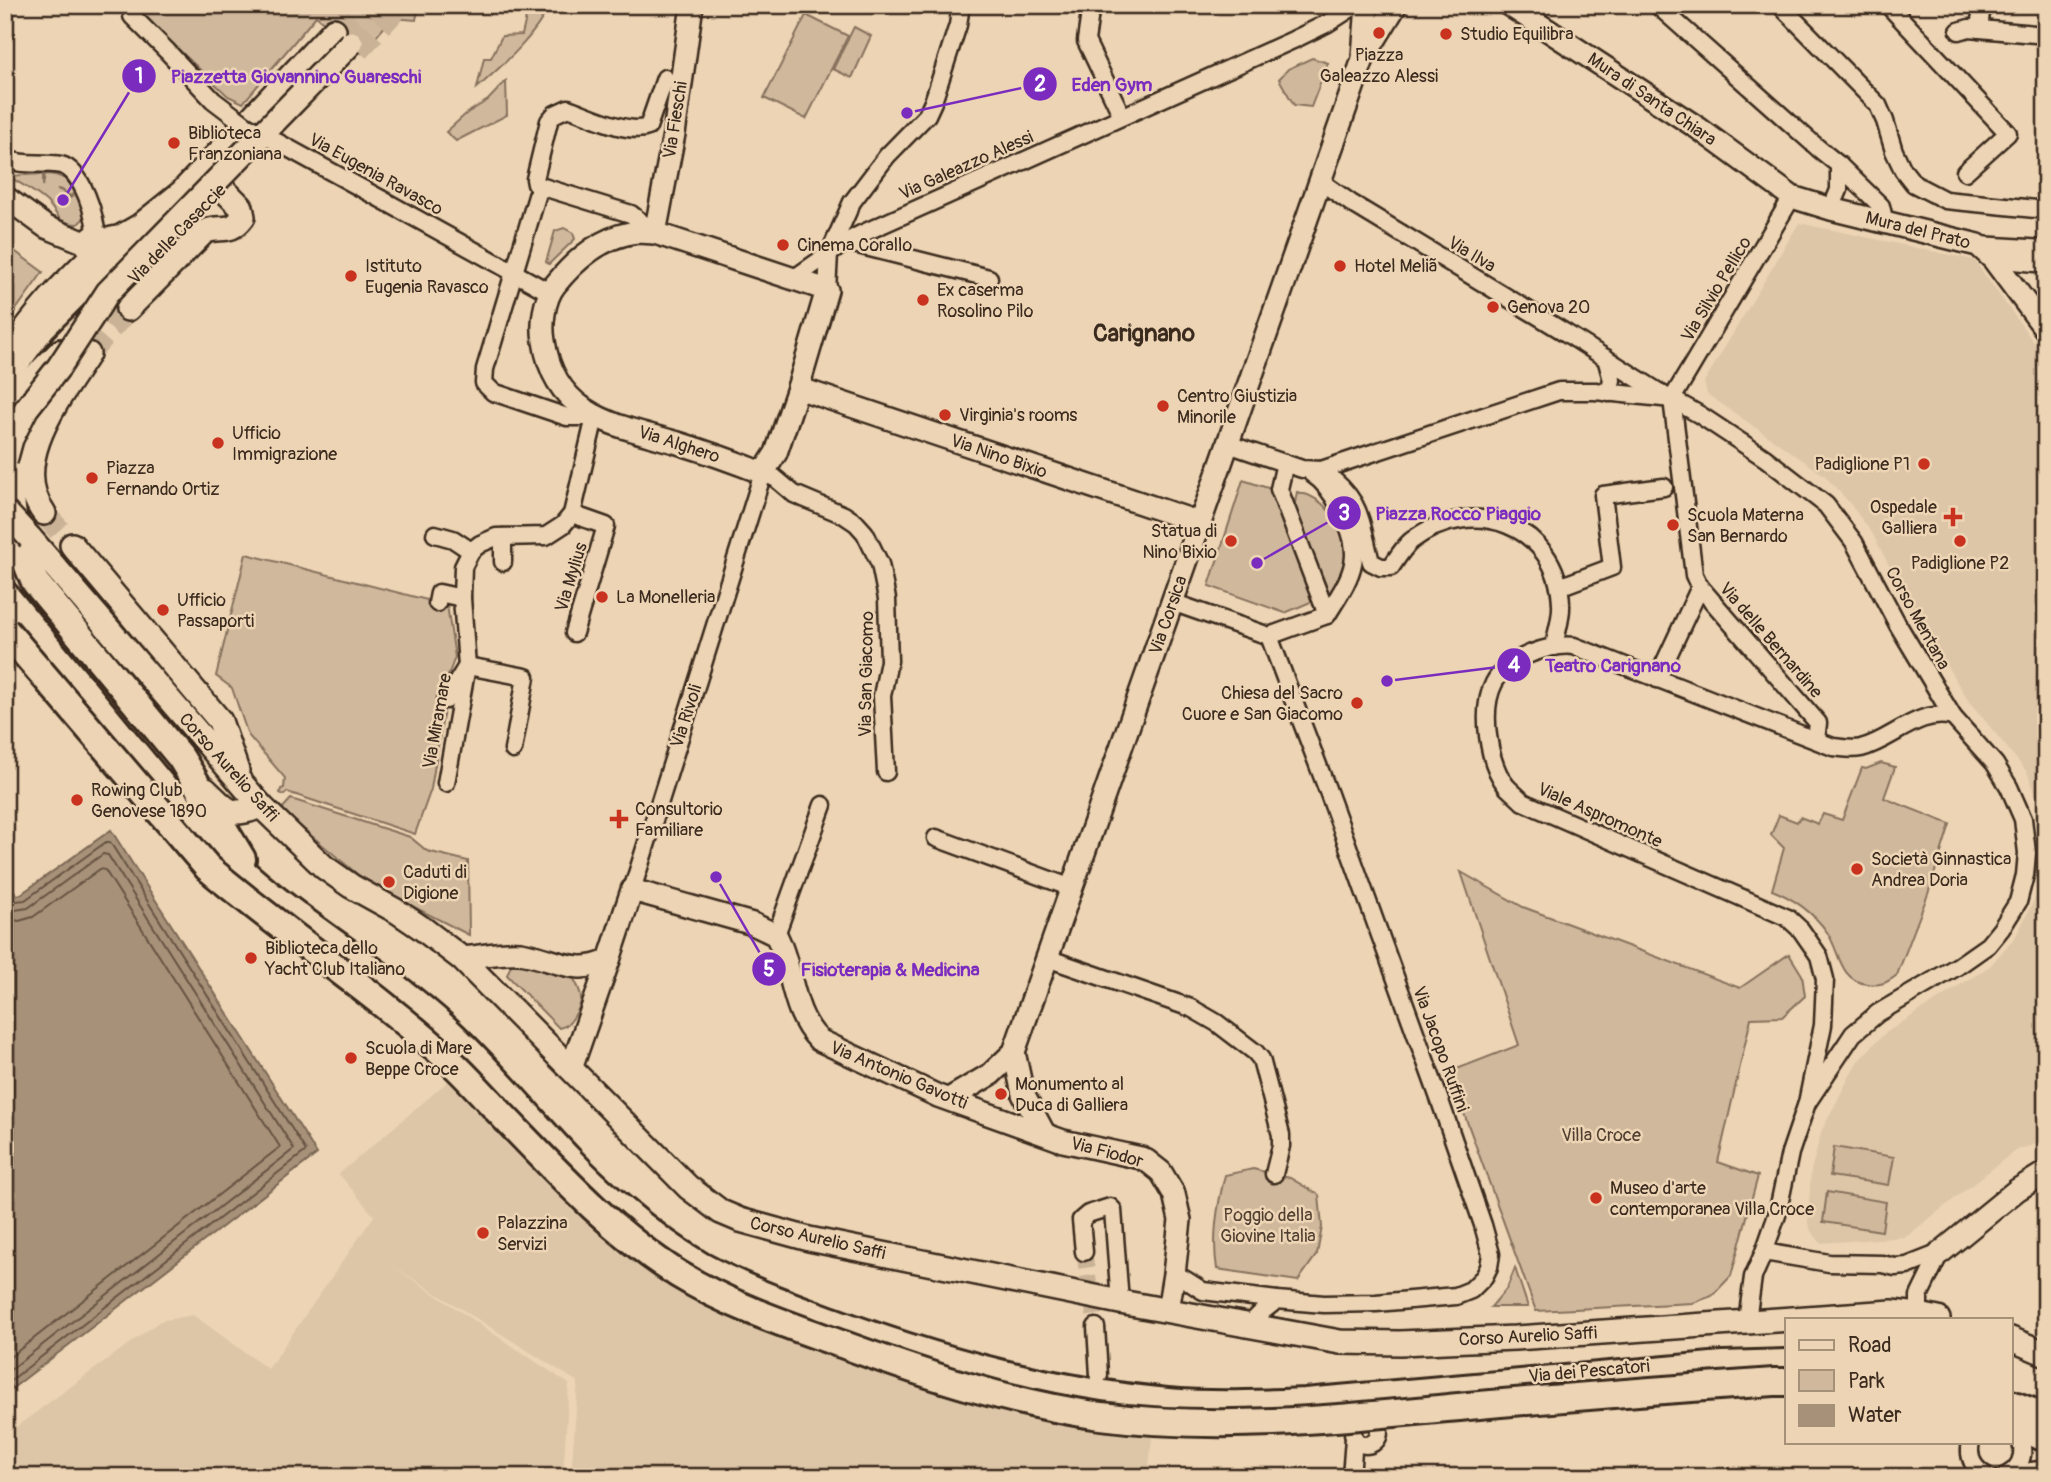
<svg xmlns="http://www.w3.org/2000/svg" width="2051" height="1482" viewBox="0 0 2051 1482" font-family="Pangolin,sans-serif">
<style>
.built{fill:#ddc6a7}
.green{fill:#d0b89c;stroke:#86715d;stroke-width:2}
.water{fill:#a79179;stroke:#7c6855;stroke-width:2}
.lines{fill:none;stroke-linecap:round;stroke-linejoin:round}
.shore{stroke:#665342;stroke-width:2}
.minor-tunnel{stroke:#c9b296;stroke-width:16;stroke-dasharray:16 8;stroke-linecap:butt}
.secondary-tunnel{stroke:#c9b296;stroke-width:23;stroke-dasharray:23 11;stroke-linecap:butt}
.minor-casing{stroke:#3b2a1e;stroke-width:21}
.tertiary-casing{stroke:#3b2a1e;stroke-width:26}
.secondary-casing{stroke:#3b2a1e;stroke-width:28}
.trunk-casing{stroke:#3b2a1e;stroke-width:32}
.minor{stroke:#ecd4b4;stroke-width:16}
.tertiary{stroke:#ecd4b4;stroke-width:21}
.secondary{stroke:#ecd4b4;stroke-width:23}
.trunk{stroke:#ecd4b4;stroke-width:26}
.minor-bridge-casing{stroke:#3b2a1e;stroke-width:21;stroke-linecap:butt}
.secondary-bridge-casing{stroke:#3b2a1e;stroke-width:28;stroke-linecap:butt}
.trunk-bridge-casing{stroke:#3b2a1e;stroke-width:32;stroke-linecap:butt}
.minor-bridge{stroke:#ecd4b4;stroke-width:16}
.secondary-bridge{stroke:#ecd4b4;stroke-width:23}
.trunk-bridge{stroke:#ecd4b4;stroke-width:26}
.poi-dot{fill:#c8321e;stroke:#ecd4b4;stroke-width:2.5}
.labels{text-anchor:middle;stroke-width:5;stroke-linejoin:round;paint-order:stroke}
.poi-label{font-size:18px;fill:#3b2a1e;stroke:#ecd4b4;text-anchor:start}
.street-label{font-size:18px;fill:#3b2a1e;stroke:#ecd4b4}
.park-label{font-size:18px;fill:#513f31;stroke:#ecd4b4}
.district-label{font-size:24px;font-weight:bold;fill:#3b2a1e;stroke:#ecd4b4}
.leader{fill:none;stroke:#7b2cbf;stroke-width:2.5}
.callout-dot{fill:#7b2cbf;stroke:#ecd4b4;stroke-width:2.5}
.mark-label{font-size:21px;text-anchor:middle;font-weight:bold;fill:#fff}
.callout-label{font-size:19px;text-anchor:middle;font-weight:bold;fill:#7b2cbf;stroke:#ecd4b4;stroke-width:5;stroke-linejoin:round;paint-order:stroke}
</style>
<rect width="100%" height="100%" fill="#ecd4b4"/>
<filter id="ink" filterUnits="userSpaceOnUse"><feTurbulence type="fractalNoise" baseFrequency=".0143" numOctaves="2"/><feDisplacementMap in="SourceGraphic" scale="14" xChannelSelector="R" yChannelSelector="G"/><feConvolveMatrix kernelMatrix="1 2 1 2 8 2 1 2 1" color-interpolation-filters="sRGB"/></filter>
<g filter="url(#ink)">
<!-- built -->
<g class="built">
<path d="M1799 223 1974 260 2046 359V841L2041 807 2027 772 1968 700 1914 613 1872 533 1848 501 1824 475 1707 394 1704 382Z"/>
<path d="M2046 848V1141L2016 1150 1906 1237 1821 1243 1811 1231 1808 1223 1811 1171 1822 1130 1857 1062 1884 1034 1990 966 2016 936 2038 892Z"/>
<path d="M453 1077 655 1266 1153 1429 1148 1477H571L578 1382 391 1265 569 1384 563 1477H5V1435L160 1321 193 1315 268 1369 374 1216 339 1174Z"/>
</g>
<!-- green -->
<g class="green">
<path d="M152 5H419L416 20 392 18 362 53 316 16 243 103 228 96 142 15Z"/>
<path d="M529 5H550C533 39 505 63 477 88L484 58H491L502 36 522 35Z"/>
<path d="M806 15 848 36 806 119 764 98Z"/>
<path d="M854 27 871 36 852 78 833 69Z"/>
<path d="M1312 58 1328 63 1311 107 1294 105 1279 79 1288 69Z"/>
<path d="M506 81 507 115 456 141 446 132 467 113 488 100Z"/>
<path d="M43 174V186L45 174C60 174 69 180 78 191L70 196 62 190 57 189 62 191 70 198 78 193 86 216 78 224C55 223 60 215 47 202 36 192 21 184 8 176Z"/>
<path d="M564 228 573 233 575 239 549 264 546 262 555 231Z"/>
<path d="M5 244 43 272 10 318 5 314Z"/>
<path d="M1243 480 1271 489 1313 601 1285 613 1209 586Z"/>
<path d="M1297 492C1324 497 1341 520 1344 547 1345 554 1347 562 1344 569 1342 577 1334 585 1329 593L1294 508Z"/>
<path d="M246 554 447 605 455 657 439 701 444 710 431 789 415 834 287 792 284 795 280 793 281 789 284 788 285 778 248 735 232 688 216 676Z"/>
<path d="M1881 763 1895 767 1884 798 1950 824 1928 894 1897 975C1887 983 1880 986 1867 984 1839 981 1840 951 1827 932 1814 913 1793 898 1772 890L1784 848 1771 835 1779 815 1797 822 1800 817 1818 824 1823 814 1842 820 1862 768 1866 769Z"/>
<path d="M291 799 410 837 427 851 468 861 469 935 369 884 281 810Z"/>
<path d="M1461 872 1523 907 1740 988 1789 954 1802 975 1805 996 1782 1017 1751 1018 1718 1162 1758 1176 1731 1276 1712 1296 1693 1303 1536 1311 1449 1072 1519 1045Z"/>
<path d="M520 963 574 979C583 995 584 1002 573 1018 569 1024 567 1026 559 1028L507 975 511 965Z"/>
<path d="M1834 1147 1894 1157 1889 1185 1830 1176Z"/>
<path d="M1253 1169 1290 1178 1319 1195 1322 1227 1317 1254 1298 1281 1217 1269C1212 1237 1217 1207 1225 1175Z"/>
<path d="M1827 1192 1886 1202 1882 1231 1823 1222Z"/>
<path d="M1515 1268 1528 1307H1491L1507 1288Z"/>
</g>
<!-- water -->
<path class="water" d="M111 830 317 1154 5 1394V892L11 887 17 895 21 894Z"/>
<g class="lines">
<!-- shore -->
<g class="shore">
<path d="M5 897 16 901 25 900 106 842H110L306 1151 5 1385"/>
<path d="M5 906 15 910 28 908 103 854 108 855 294 1149 5 1374"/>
<path d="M5 918 19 921 33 917 100 869 105 870 280 1147 5 1361"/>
</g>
<!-- minor-tunnel -->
<path class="minor-tunnel" d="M1084 1252 1096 1327"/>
<!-- secondary-tunnel -->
<g class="secondary-tunnel">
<path d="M340 35 369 5"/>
<path d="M358 50 400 5"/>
<path d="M88 354 128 309"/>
<path d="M44 513 72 545"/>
</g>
<defs>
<g id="minor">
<path d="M1091 5 1086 41 1122 116"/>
<path d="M1657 5 1818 148 1839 165 1881 206 1885 223"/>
<path d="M1780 5 1878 105 1885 121 1894 151 1903 170 1914 184 1945 200 2046 210"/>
<path d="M1888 5 2008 133 1965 172"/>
<path d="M132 16 167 51"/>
<path d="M1979 29 1982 5"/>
<path d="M1959 31 1969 28 2046 35"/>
<path d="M5 158C22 167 43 161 61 165 82 170 97 218 96 237"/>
<path d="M1320 181 1351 203 1566 333 1665 396"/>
<path d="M540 186 536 184 535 179 549 121 555 114 568 108C588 115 628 135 648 127L665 78"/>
<path d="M381 199 549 292"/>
<path d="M1831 209 1839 190V165"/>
<path d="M846 242 989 278"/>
<path d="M1978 245 2046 249"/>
<path d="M1993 259 2046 264"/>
<path d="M793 279 846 242 861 234 1293 40 1328 23 1356 5"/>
<path d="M827 290 829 254 852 202 887 156 927 115 933 102 958 25 961 5"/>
<path d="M1606 358 1612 380 1609 393"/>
<path d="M1672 399 1694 575 1700 587 1818 723 1816 740"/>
<path d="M1672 399 1792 197"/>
<path d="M1228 444 1302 469 1321 470 1559 391H1595L1672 399 1700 415 1765 458 1826 505 1854 542 1898 625 1953 717 1995 764 2009 787 2023 819 2027 853 2025 875 2018 902 2001 929 1988 945 1958 966 1878 1013 1853 1034 1807 1103"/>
<path d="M1285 463 1279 489 1327 615"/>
<path d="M1321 470C1362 500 1359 516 1371 562L1381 567H1391C1397 558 1403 548 1411 541 1471 494 1558 524 1561 604 1562 618 1556 633 1554 647"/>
<path d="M572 514 606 526 574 633"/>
<path d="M435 534 453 539 471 551"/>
<path d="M503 562V537"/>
<path d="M1559 587 1612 567 1603 495 1664 487"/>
<path d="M1172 602 1269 636 1327 615C1354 572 1365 557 1340 508 1333 495 1325 482 1312 474"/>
<path d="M437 603 439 593 462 598"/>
<path d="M1657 679 1700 587"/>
<path d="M446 700 467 666 526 677 513 750"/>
<path d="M446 783 467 666 462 598 463 567 471 551 480 544 496 537 546 536 563 525 572 514 595 417H567L493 392 484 383 485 369 540 186 631 214 655 233"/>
<path d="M936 838 1072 888"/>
<path d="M632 890 763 473 775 478 794 494 844 515 856 523 865 533 880 564 887 599 889 661 882 696 886 772"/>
<path d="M776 935 823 805"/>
<path d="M1047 958 1191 1008 1217 1023 1255 1052 1261 1059 1281 1135V1146L1274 1174"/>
<path d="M1084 1252 1081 1220 1088 1214 1110 1207 1113 1210 1120 1302"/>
<path d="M1764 1252 1829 1263 1882 1264 1895 1267 1907 1266 1940 1253"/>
<path d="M1174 1274C1185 1278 1193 1285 1203 1291L1277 1300"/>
<path d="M1919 1315V1296L1940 1253"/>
<path d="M1747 1321 1753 1277 1764 1252 1777 1215 1790 1153 1807 1103 1823 1025 1825 979 1819 956 1801 930 1788 918 1523 802C1518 797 1512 792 1507 787 1488 764 1480 710 1494 683 1502 668 1517 659 1532 653 1546 648 1560 644 1574 646L1833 747C1843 748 1851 750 1861 748 1893 740 1918 708 1953 717"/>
<path d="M1248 1326 1263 1311 1277 1300 1324 1304 1376 1303 1456 1296 1471 1290 1484 1277 1489 1267 1491 1254 1483 1225 1440 1101 1329 794 1269 636"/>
<path d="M1096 1327 1099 1375"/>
<circle cx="1366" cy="1432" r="13"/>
<path d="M1971 1442C1967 1458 1974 1470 1989 1477"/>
<path d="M2009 1474 2046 1469"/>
<path d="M1351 1477 1354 1438"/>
<path d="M2003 1477C2025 1468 2029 1444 2011 1429"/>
</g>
<g id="tertiary">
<path d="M1509 5 1698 128 1792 197 1831 209 1978 245 1993 259 2046 330"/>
<path d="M1363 56 1367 5"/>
<path d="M5 197 46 227 88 244"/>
<path d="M638 232 655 233 827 290 798 388 776 453 763 473C735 462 707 452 678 443 616 425 555 417 544 341 541 324 544 299 555 285 576 259 604 235 638 232Z"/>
<path d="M655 233 674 134 692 5"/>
<path d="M798 388 1200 523"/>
<path d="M461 958C478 957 503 951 520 953 553 958 576 977 609 960"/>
<path d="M1014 1052 1023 1094 1044 1133"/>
<path d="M571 1069 609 960 632 890 753 924 776 935C794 969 790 1011 819 1040L938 1096 1063 1141 1141 1158 1147 1161 1161 1172 1174 1194 1180 1220 1174 1274 1168 1310"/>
<path d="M949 1099 991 1074 1014 1052 1363 59 1396 5"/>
<path d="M1940 1253 2017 1190 2046 1172"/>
</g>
<g id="secondary">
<path d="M122 237 103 241 99 238 94 237 88 242V246L92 252 100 251 103 247 140 226 181 193 334 30"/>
<path d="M128 309 204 232C221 224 229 236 243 217L241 207 222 188"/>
<path d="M11 350C35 313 63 284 95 253"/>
<path d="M44 513C7 463 61 396 88 354"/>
<path d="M30 538 261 806 324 867 351 886 398 912 423 929 461 958 688 1187 721 1212 740 1220 809 1239 1120 1302 1340 1342 1400 1343 1515 1338 1892 1312 1919 1315 1938 1319"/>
<path d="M72 545 220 721 237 771"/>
<path d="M206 790C229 812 229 818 261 806"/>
<path d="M2011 1339 2046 1354"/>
</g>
<g id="trunk">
<path d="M5 377 42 327 80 289 136 247 166 232"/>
<path d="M5 409 61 353"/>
<path d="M23 434C2 489 11 530 35 582L181 758 242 859"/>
<path d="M5 595 187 816C209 840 232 863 258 885 318 936 388 976 446 1029 506 1084 554 1152 616 1204 641 1226 672 1249 701 1266 744 1289 789 1305 835 1322 943 1362 1051 1391 1167 1402 1213 1406 1260 1404 1305 1402L1723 1365 1787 1363"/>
<path d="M2011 1404 2046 1417"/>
<path d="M2011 1425 2046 1438"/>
</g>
</defs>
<!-- minor casing -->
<use href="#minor" class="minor-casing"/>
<!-- tertiary casing -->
<use href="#tertiary" class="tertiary-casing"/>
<!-- secondary casing -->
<use href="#secondary" class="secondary-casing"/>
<!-- trunk casing -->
<use href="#trunk" class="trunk-casing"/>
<!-- minor -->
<use href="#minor" class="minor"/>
<!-- tertiary -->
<use href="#tertiary" class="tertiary"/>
<!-- secondary -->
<use href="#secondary" class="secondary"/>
<!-- trunk -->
<use href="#trunk" class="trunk"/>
<defs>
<path id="minor-bridge" d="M167 51 213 100 246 125 381 199"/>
<g id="secondary-bridge">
<path d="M5 461 11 439 26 409 59 367 108 292 351 43"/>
<path d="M5 511 30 538"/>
</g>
<path id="trunk-bridge" d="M5 630 208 868C286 934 372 990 448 1059 468 1077 485 1097 503 1116 557 1172 612 1232 678 1274 730 1306 791 1326 847 1346 929 1376 1015 1404 1101 1416 1223 1432 1346 1418 1468 1406 1570 1397 1672 1389 1774 1382H1787"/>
</defs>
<!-- minor-bridge casing -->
<use href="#minor-bridge" class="minor-bridge-casing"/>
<!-- secondary-bridge casing -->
<use href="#secondary-bridge" class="secondary-bridge-casing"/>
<!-- trunk-bridge casing -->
<use href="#trunk-bridge" class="trunk-bridge-casing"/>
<!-- minor-bridge -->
<use href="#minor-bridge" class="minor-bridge"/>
<!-- secondary-bridge -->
<use href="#secondary-bridge" class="secondary-bridge"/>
<!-- trunk-bridge -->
<use href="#trunk-bridge" class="trunk-bridge"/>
</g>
</g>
<!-- markers -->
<g class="poi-dot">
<circle cx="1379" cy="33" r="7"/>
<circle cx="1446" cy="34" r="7"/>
<circle cx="174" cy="143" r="7"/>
<circle cx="783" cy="245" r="7"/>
<circle cx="1340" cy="266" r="7"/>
<circle cx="351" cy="276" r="7"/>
<circle cx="923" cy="300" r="7"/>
<circle cx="1493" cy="307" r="7"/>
<circle cx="1163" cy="406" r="7"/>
<circle cx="945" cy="415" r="7"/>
<circle cx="218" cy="443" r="7"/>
<circle cx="1924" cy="464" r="7"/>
<circle cx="92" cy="478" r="7"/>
<path d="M1949.5 506.5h7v7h7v7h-7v7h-7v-7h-7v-7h7z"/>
<circle cx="1673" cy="525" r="7"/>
<circle cx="1231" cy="541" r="7"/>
<circle cx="1960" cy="541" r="7"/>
<circle cx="602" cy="597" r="7"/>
<circle cx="163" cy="610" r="7"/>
<circle cx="1357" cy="703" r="7"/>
<circle cx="77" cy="800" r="7"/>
<path d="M615.5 808.5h7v7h7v7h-7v7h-7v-7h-7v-7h7z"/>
<circle cx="1857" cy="869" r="7"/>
<circle cx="389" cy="882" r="7"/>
<circle cx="251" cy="958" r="7"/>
<circle cx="351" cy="1058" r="7"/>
<circle cx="1001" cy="1094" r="7"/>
<circle cx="1596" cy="1198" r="7"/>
<circle cx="483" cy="1233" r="7"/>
</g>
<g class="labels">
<!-- poi labels -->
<g class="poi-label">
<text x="1460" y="40">Studio Equilibra</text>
<text x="1379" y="61" text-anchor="middle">Piazza<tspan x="1379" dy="21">Galeazzo Alessi</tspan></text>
<text x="188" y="139">Biblioteca<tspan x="188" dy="21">Franzoniana</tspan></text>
<text x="797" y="251">Cinema Corallo</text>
<text x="365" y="272">Istituto<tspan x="365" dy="21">Eugenia Ravasco</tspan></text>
<text x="1354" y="272">Hotel Meliã</text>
<text x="937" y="296">Ex caserma<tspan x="937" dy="21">Rosolino Pilo</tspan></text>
<text x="1507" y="313">Genova 20</text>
<text x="1177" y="402">Centro Giustizia<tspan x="1177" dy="21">Minorile</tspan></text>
<text x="959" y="421">Virginia's rooms</text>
<text x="232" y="439">Ufficio<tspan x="232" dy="21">Immigrazione</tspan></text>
<text x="1910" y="470" text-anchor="end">Padiglione P1</text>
<text x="106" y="474">Piazza<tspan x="106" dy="21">Fernando Ortiz</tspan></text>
<text x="1937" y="513" text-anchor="end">Ospedale<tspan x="1937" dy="21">Galliera</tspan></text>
<text x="1687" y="521">Scuola Materna<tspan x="1687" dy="21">San Bernardo</tspan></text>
<text x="1217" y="537" text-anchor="end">Statua di<tspan x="1217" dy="21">Nino Bixio</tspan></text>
<text x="1960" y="569" text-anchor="middle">Padiglione P2</text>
<text x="616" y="603">La Monelleria</text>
<text x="177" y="606">Ufficio<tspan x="177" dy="21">Passaporti</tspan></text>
<text x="1343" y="699" text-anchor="end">Chiesa del Sacro<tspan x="1343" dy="21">Cuore e San Giacomo</tspan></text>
<text x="91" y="796">Rowing Club<tspan x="91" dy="21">Genovese 1890</tspan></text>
<text x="635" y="815">Consultorio<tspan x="635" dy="21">Familiare</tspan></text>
<text x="1871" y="865">Società Ginnastica<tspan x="1871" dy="21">Andrea Doria</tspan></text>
<text x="403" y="878">Caduti di<tspan x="403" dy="21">Digione</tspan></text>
<text x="265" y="954">Biblioteca dello<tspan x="265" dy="21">Yacht Club Italiano</tspan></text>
<text x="365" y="1054">Scuola di Mare<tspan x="365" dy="21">Beppe Croce</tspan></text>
<text x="1015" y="1090">Monumento al<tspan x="1015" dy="21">Duca di Galliera</tspan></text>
<text x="1610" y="1194">Museo d'arte<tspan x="1610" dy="21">contemporanea Villa Croce</tspan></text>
<text x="497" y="1229">Palazzina<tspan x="497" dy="21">Servizi</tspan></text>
</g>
<!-- street labels -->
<g class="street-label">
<text transform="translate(1652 99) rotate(34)" y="6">Mura di Santa Chiara</text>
<text transform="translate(675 120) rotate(-81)" y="6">Via Fieschi</text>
<text transform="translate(966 165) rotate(-24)" y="6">Via Galeazzo Alessi</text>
<text transform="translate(376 174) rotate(29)" y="6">Via Eugenia Ravasco</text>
<text transform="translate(1918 230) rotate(14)" y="6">Mura del Prato</text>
<text transform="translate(177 234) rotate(-46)" y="6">Via delle Casaccie</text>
<text transform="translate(1472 254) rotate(31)" y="6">Via Ilva</text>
<text transform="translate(1716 289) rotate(-59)" y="6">Via Silvio Pellico</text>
<text transform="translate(679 444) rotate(18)" y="6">Via Alghero</text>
<text transform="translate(999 456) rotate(19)" y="6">Via Nino Bixio</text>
<text transform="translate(571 577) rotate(-73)" y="6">Via Mylius</text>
<text transform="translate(1168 615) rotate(-71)" y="6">Via Corsica</text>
<text transform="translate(1918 618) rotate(61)" y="6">Corso Mentana</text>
<text transform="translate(1771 640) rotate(49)" y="6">Via delle Bernardine</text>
<text transform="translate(866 674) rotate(-89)" y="6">Via San Giacomo</text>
<text transform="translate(686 716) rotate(-72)" y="6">Via Rivoli</text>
<text transform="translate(437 721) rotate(-80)" y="6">Via Miramare</text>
<text transform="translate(229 767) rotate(48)" y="6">Corso Aurelio Saffi</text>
<text transform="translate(1600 815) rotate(24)" y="6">Viale Aspromonte</text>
<text transform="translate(1441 1049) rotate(70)" y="6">Via Jacopo Ruffini</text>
<text transform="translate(899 1075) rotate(23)" y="6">Via Antonio Gavotti</text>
<text transform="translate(1107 1152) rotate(15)" y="6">Via Fiodor</text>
<text transform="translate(818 1238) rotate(13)" y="6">Corso Aurelio Saffi</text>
<text transform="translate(1528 1336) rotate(-3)" y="6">Corso Aurelio Saffi</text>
<text transform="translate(1589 1371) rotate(-5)" y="6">Via dei Pescatori</text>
</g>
<!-- park labels -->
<g class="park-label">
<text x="1601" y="1141">Villa Croce</text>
<text x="1268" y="1221">Poggio della<tspan x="1268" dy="21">Giovine Italia</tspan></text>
</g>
<!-- district labels -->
<g class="district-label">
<text x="1144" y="341">Carignano</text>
</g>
</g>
<!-- callouts -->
<path class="leader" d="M63 200L139 76M907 113L1040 84M1257 563L1344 513M1387 681L1514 665M716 877L769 969"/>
<g class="callout-dot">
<circle cx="63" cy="200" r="7"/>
<circle cx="907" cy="113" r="7"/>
<circle cx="1257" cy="563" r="7"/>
<circle cx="1387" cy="681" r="7"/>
<circle cx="716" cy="877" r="7"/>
<circle cx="139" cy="76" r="18"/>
<circle cx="1040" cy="84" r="18"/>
<circle cx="1344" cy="513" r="18"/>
<circle cx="1514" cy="665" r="18"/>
<circle cx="769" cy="969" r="18"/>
</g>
<g class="mark-label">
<text x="139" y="83">1</text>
<text x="1040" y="91">2</text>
<text x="1344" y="520">3</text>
<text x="1514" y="672">4</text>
<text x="769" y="976">5</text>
</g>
<g class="callout-label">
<text x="296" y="83">Piazzetta Giovannino Guareschi</text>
<text x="1112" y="91">Eden Gym</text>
<text x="1458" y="520">Piazza Rocco Piaggio</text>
<text x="1613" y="672">Teatro Carignano</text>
<text x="890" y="976">Fisioterapia &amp; Medicina</text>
</g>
<!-- margin -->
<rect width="2051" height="1482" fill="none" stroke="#ecd4b4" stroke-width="28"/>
<rect x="14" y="14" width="2023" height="1454" fill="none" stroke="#3b2a1e" stroke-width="2.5" filter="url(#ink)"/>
<!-- legend -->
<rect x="1785" y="1318" width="228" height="126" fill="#ecd4b4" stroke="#a59078" stroke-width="2"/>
<rect x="1799" y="1340" width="35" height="10" fill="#ecd4b4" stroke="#a59078" stroke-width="2"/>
<text x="1848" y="1352" font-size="21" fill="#3b2a1e">Road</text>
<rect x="1799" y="1370" width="35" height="21" fill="#d0b89c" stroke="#a59078" stroke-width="2"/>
<text x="1848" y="1388" font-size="21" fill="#3b2a1e">Park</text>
<rect x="1799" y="1405" width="35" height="21" fill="#a79179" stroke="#a59078" stroke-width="2"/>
<text x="1848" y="1422" font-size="21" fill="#3b2a1e">Water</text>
</svg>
